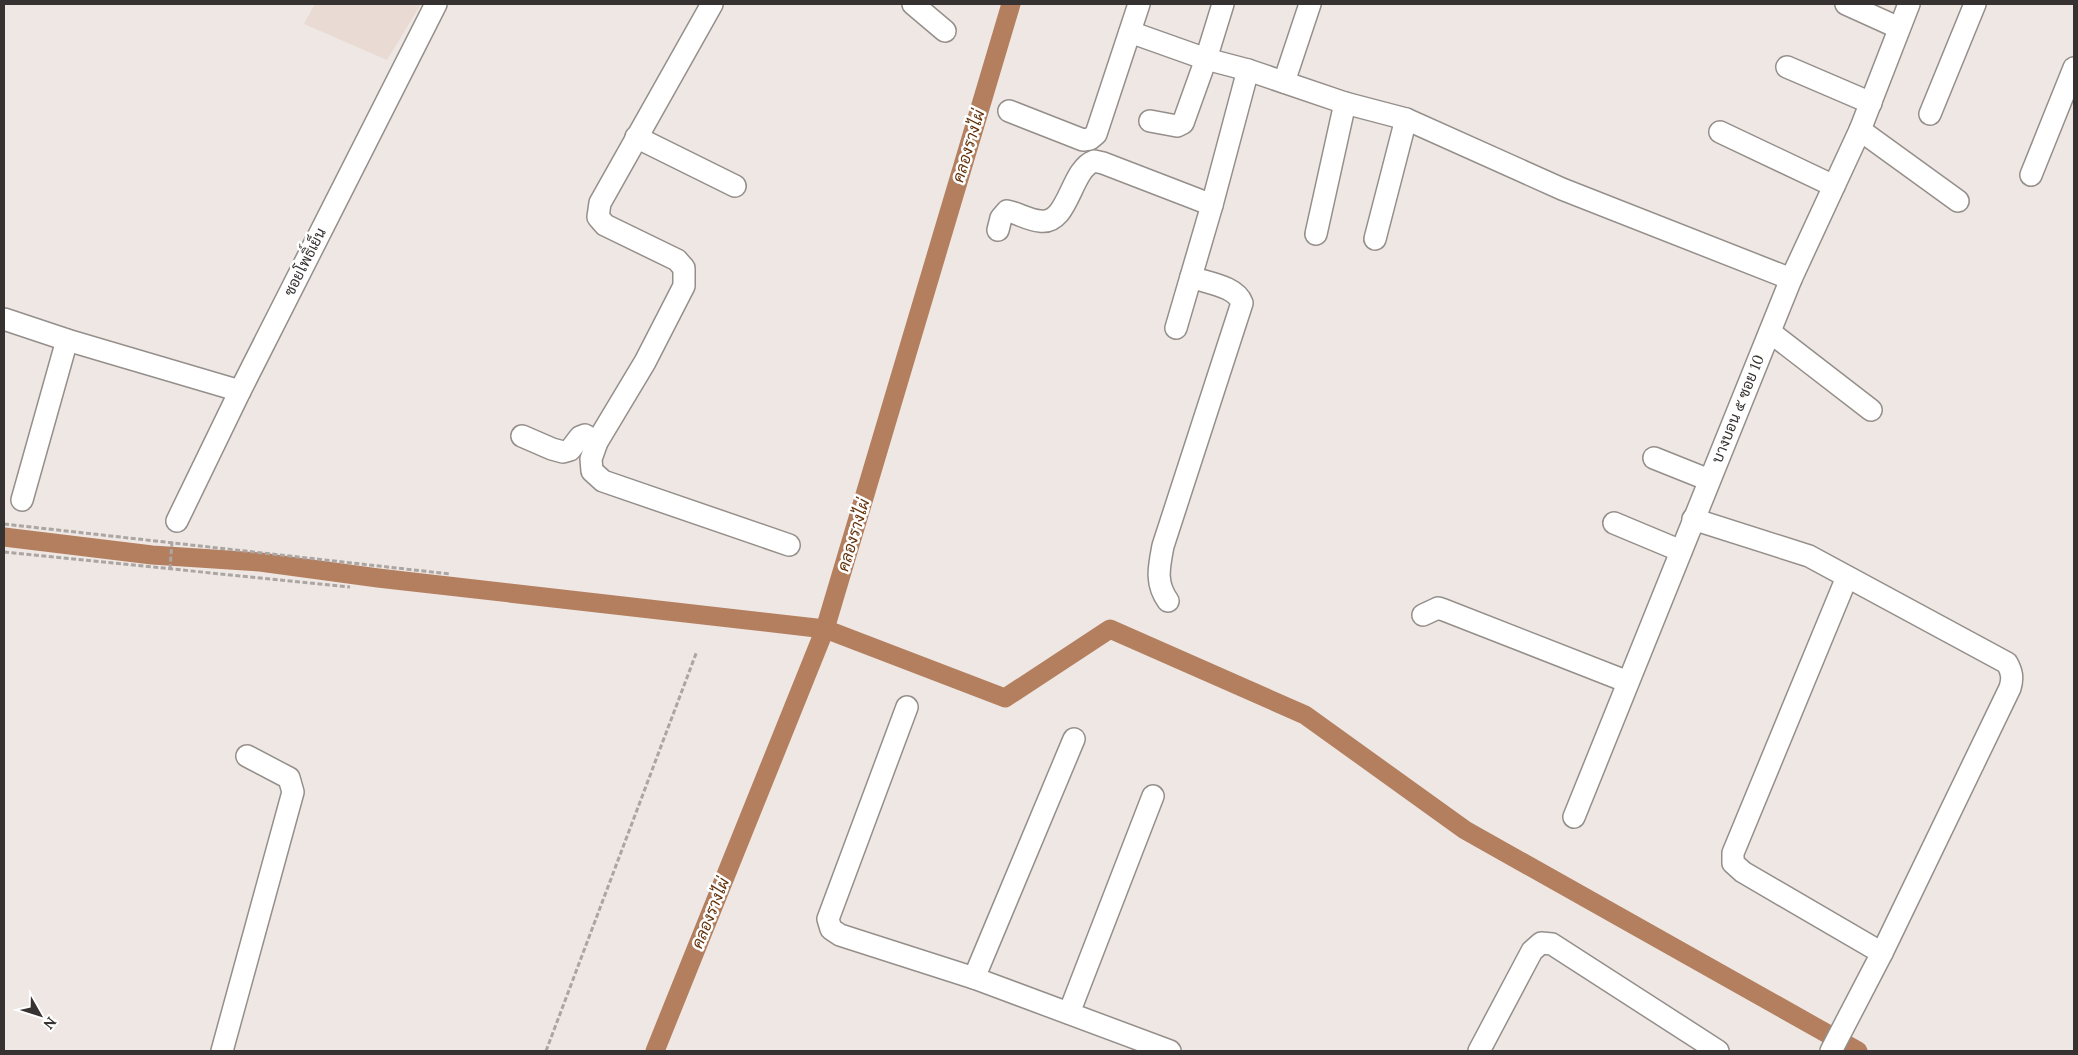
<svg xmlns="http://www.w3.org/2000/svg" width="2078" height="1055" viewBox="0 0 2078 1055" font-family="Lora,Sarabun,serif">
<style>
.built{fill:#e9dbd3}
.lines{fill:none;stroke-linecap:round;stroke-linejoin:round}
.canal{stroke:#b37f5e;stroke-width:19}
.minor-casing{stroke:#958f8b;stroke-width:24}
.path{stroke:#aba6a3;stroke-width:3;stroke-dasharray:5 2.5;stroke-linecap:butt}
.minor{stroke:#fff;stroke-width:21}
.labels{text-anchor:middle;stroke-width:5;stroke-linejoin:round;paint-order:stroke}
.street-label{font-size:15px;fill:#353231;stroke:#fff}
.water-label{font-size:16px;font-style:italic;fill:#64320a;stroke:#fff}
</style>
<rect width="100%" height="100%" fill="#eee7e3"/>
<!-- built -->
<path class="built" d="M315 4H421L387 60 304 24Z"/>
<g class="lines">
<!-- canal -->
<g class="canal">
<path d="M4 537 152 555 260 562 378 578 825 629 1005 698 1110 629 1305 715 1465 830 1858 1051"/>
<path d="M655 1051 825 629 1011 4"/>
</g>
<defs>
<g id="minor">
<path d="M712 4 600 203 598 217 605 225 677 260 684 268V286L645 362 597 442 591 459 592 471 603 481 789 545"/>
<path d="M913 4 945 31"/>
<path d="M1846 4 1899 28"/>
<path d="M1130 32 1206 59 1248 70 1345 103 1406 119 1562 189 1791 279"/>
<path d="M1787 67 1871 103"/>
<path d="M1284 82 1310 4"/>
<path d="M1009 111 1083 140 1090 139 1096 134 1139 4"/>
<path d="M1930 114 1975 4"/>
<path d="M1150 121 1177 126 1183 123 1206 59 1223 4"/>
<path d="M1860 130 1958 201"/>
<path d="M1720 132 1834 186"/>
<path d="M636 137 735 186"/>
<path d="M2031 175 2074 68"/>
<path d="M998 230 1001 218 1007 211C1018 213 1028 220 1040 221 1069 225 1070 170 1094 161L1103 163 1212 205"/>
<path d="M1316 234 1345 103"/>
<path d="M1375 239 1406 119"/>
<path d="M4 319 67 340 240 391"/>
<path d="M1176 328 1212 205 1248 70"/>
<path d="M1770 332 1871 410"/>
<path d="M522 436 552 449 563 452 570 450 580 437 585 435 597 442"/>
<path d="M1654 458 1709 480"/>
<path d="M22 500 67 340"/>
<path d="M1693 519 1809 556 2007 663C2012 672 2013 678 2010 688L1882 953 1831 1051"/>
<path d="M177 521 240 391 436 4"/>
<path d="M1614 523 1681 551"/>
<path d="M1847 577 1733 853V863L1743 872 1882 953"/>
<path d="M1168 601C1155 583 1159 567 1163 546L1242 303C1236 286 1207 283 1191 277"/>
<path d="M1423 615 1438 608 1444 610 1628 682"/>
<path d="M907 707 828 919 831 929 840 935 974 978 1170 1051"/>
<path d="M1574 817 1791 279 1860 130 1909 4"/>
<path d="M974 978 1074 739"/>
<path d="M1069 1013 1153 796"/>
<path d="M222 1051 293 792 289 778 247 756"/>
<path d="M1479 1051 1532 951 1541 943 1552 944 1718 1051"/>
</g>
</defs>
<!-- minor casing -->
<use href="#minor" class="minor-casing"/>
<!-- path -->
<g class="path">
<path d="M4 524 450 574"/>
<path d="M4 552 350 587"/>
<path d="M170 569 172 541"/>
<path d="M546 1051 697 651"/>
</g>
<!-- minor -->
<use href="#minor" class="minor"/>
</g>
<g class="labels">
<!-- street labels -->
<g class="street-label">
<text transform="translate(305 262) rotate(-63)" y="5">ซอยโพธิ์เย็น</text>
<text transform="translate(1738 409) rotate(-68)" y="5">บางบอน ๕ ซอย 10</text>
</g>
<!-- water labels -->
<g class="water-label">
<text transform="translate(968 146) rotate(-73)" y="6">คลองรางไผ่</text>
<text transform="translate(853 535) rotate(-73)" y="6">คลองรางไผ่</text>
<text transform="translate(710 913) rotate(-68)" y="6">คลองรางไผ่</text>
</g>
</g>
<!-- border -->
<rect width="2078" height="1055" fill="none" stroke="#353231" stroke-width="10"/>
<!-- north arrow -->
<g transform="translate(40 1015) rotate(129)" stroke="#ffffff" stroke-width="4" paint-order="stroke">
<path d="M0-4L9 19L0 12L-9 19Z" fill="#353231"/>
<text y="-8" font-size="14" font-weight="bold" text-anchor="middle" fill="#353231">N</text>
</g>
</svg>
